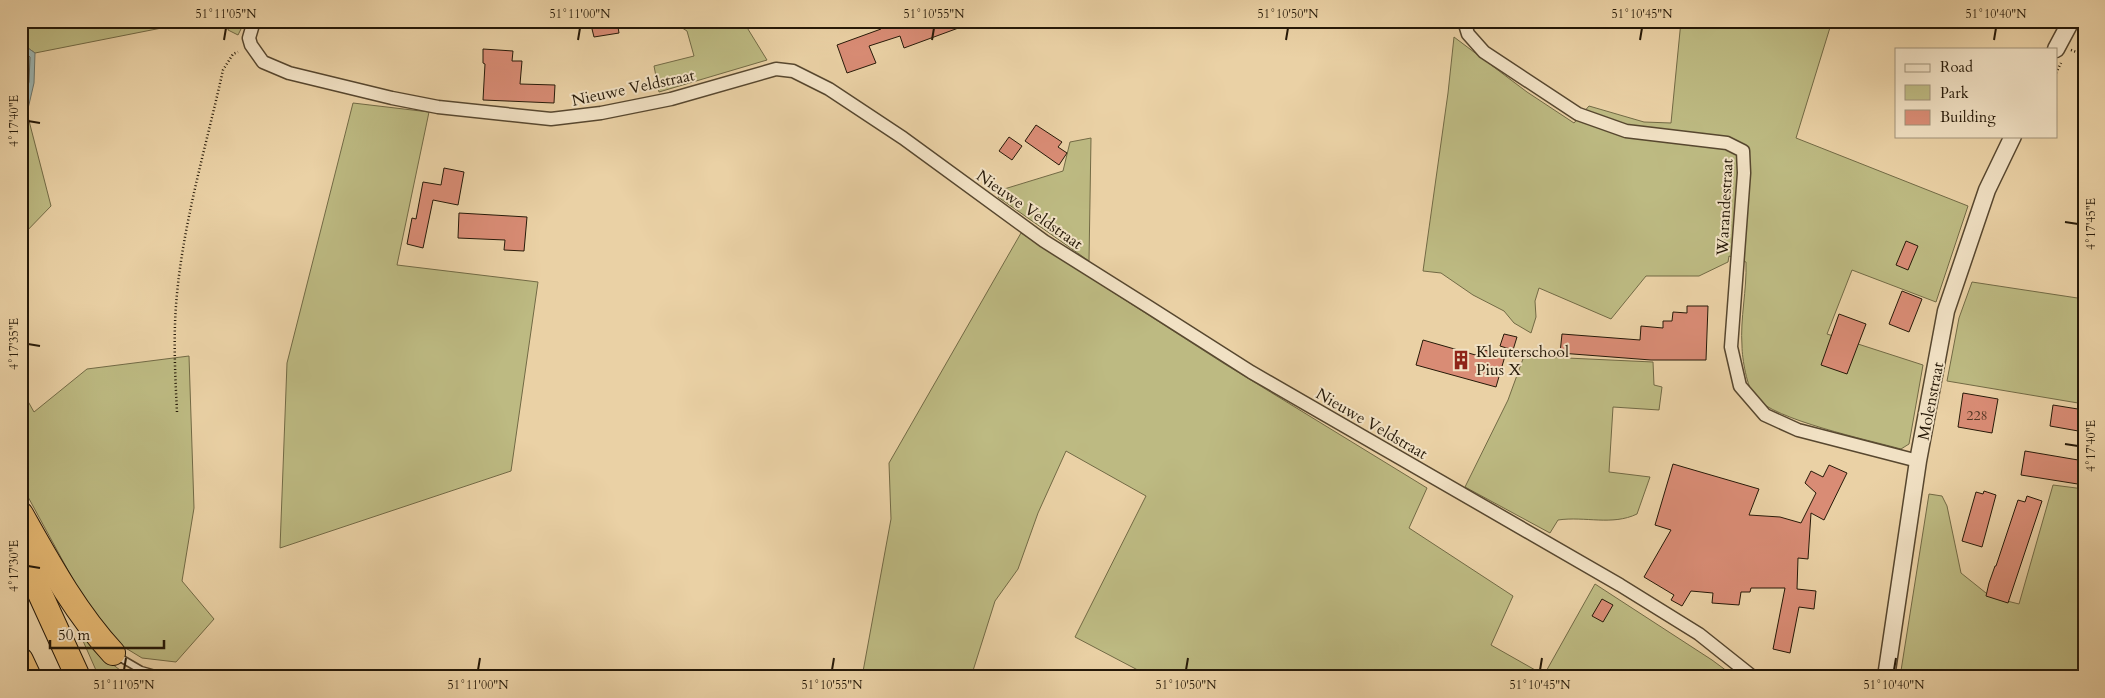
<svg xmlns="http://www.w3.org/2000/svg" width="2105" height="698" viewBox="0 0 2105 698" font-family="Cardo,serif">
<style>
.green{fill:#bdba82;stroke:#726a45}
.water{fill:#9cb5b1;stroke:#6d776d}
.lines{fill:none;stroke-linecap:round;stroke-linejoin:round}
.shore{stroke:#61675c;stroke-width:1}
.building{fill:#d98c75;stroke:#261908}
.service-casing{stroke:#57472f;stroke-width:9}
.minor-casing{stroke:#57472f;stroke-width:15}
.tertiary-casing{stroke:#57472f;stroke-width:19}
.motorway-casing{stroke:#261908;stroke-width:26}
.path{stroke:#261908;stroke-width:2.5;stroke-dasharray:1 2.5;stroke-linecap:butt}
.service{stroke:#f1e1c4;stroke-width:6}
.minor{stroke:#f1e1c4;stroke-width:12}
.tertiary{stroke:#f1e1c4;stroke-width:16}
.motorway{stroke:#e5b872;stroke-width:24}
.ticks{fill:none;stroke:#261908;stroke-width:2}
.labels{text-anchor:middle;stroke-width:4;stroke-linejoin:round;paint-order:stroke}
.number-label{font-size:14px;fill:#533623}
.street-label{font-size:16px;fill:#261908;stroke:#f1e1c4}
.poi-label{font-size:16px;fill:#261908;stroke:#f1e1c4;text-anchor:start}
.neatline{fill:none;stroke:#261908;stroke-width:2}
.ticks-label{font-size:12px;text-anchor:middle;fill:#261908}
</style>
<rect width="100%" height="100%" fill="#ead1a5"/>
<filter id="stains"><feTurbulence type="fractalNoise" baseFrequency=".004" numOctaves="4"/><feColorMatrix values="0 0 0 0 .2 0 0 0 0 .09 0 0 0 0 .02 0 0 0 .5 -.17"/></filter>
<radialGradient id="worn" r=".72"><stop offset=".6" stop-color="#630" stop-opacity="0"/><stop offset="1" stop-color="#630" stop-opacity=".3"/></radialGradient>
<!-- green -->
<g class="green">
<path d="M21 21H197L35 53 21 43Z"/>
<path d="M229 21H245L238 35 228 30Z"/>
<path d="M671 21H743L767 60 659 92 654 66 694 56 687 31Z"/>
<path d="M1681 21H1832L1796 138 1968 206 1936 302 1852 270 1827 334 1923 365 1909 444 1901 449C1869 440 1774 420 1755 397 1747 388 1742 358 1742 346 1740 318 1747 290 1746 262L1729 256 1728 262 1699 276H1646L1611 319 1539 288 1535 301 1536 317 1531 333 1514 323 1504 311 1473 295 1441 273 1423 271 1448 93 1454 37 1527 92 1574 123 1589 106 1644 122 1671 123Z"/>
<path d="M353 103 429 112 397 265 538 282 511 471 280 548 287 363Z"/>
<path d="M27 113 51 206 21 237V114Z"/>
<path d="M1091 138 1089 261 998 197 1001 190 1063 171 1070 142Z"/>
<path d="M1021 233 1223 363 1427 488 1409 528 1513 596 1491 645 1544 675 1595 584 1712 660 1735 677H1151L1075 637 1146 496 1066 451 1038 513 1018 569 995 601 971 677H862L891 519 889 463Z"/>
<path d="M1972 282 2084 299V404L1947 381 1959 318Z"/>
<path d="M189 356 194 508 182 581 214 619 176 662 142 658 119 644 109 633 76 585 21 484V389L34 412 87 369Z"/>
<path d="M1524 356 1653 362 1654 385 1662 387 1659 410 1613 407 1609 472 1650 477 1637 514C1612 526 1585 516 1558 520L1550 533 1465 487 1508 400Z"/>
<path d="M2053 485 2084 489V677H1900L1929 494 1942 496 1947 506 1961 573 1991 597 2019 604Z"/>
<path d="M72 616 107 660 129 677H99Z"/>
</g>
<!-- water -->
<path class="water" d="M21 43 35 53 34 83 27 113 21 114Z"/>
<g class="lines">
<!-- shore -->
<path class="shore" d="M21 49 30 57 29 82 21 109"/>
</g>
<!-- building -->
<g class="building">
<path d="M590 21H617L619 33 594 37Z"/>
<path d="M895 21H972V23L904 48 900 36 869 46 876 63 847 73 837 45 881 29V27Z"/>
<path d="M483 49 513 51 512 61H522L520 84 555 85 554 103 483 100 485 64 483 63Z"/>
<path d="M1036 125 1062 142 1058 147 1067 153 1059 165 1025 141Z"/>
<path d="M1009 137 1022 146 1012 160 999 151Z"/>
<path d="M444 168 464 172 458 205 433 200 423 248 407 244 412 218 416 219 423 182 441 185Z"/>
<path d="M459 213 527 217 524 251 504 250 505 240 458 238Z"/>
<path d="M1906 241 1918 246 1908 270 1896 265Z"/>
<path d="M1902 291 1922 299 1909 332 1889 324Z"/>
<path d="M1687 306H1708L1706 360H1651L1560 353 1562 334 1640 340 1641 326 1663 328V321H1672L1673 312 1687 313Z"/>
<path d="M1839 314 1866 324 1847 374 1821 365Z"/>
<path d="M1504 334 1517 337 1513 350 1500 346Z"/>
<path d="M1423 340 1479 356 1481 349 1505 356 1496 387 1416 365Z"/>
<path d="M1963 393 1998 399 1992 433 1958 427Z"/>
<path d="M2053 405 2084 410V432L2050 426Z"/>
<path d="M2025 451 2084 461V485L2021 475Z"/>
<path d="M1673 464 1759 489 1749 515 1780 517 1801 523 1816 493 1805 483 1811 471 1823 477 1829 465 1847 473 1824 520 1811 513 1808 559 1798 558 1797 589 1816 591 1814 609 1799 607 1790 653 1773 649 1785 588H1751L1750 592H1741L1739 605 1712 603 1713 593 1691 591 1682 606 1671 600 1674 595 1644 577 1671 530 1655 525Z"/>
<path d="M1984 491 1996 495 1982 547 1962 541 1976 492 1983 494Z"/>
<path d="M2027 496 2042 501 2008 603 1986 596 1989 583 1995 566H1996L2018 500 2025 502Z"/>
<path d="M1602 599 1613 605 1603 622 1592 616Z"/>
</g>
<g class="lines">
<defs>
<path id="service" d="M117 656 141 670 166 677"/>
<g id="minor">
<path d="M254 21 249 38 251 45 263 62 289 73 392 98 438 107 551 119 601 113 671 99 776 69 793 71 829 89 903 138 1044 241 1149 307 1251 372 1620 585 1699 634 1753 677"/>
<path d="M1464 21 1468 34 1484 52 1578 114 1626 131 1727 143 1743 151 1744 173 1731 347 1740 386 1765 415 1798 430 1918 461"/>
</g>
<g id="tertiary">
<path d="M2056 49 2071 21"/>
<path d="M1886 677 1918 461 1946 311 1987 190 2013 136"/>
</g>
<g id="motorway">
<path d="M21 514C48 562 75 612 113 653"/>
<path d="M21 552 78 677"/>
<path d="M21 660 29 677"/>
</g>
</defs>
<!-- service casing -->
<use href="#service" class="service-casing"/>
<!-- minor casing -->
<use href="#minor" class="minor-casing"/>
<!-- tertiary casing -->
<use href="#tertiary" class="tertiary-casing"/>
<!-- motorway casing -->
<use href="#motorway" class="motorway-casing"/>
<!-- path -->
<g class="path">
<path d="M2071 50 2084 55"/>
<path d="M2056 73 2061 63"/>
<path d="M177 412C175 372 173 333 177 294 184 219 207 143 223 70L233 54 238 52"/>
</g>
<!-- service -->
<use href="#service" class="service"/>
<!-- minor -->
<use href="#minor" class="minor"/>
<!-- tertiary -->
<use href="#tertiary" class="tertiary"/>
<!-- motorway -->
<use href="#motorway" class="motorway"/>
</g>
<!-- ticks -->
<path class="ticks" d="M224 40 226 28M578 40 580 28M932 40 934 28M1286 40 1288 28M1640 40 1642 28M1994 40 1996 28M28 121 40 123M2065 222 2078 224M28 344 40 346M2065 444 2078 446M28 566 40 568M124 670 126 658M478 670 480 658M832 670 834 658M1186 670 1188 658M1540 670 1542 658M1894 670 1896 658"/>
<!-- icons -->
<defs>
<symbol id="building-bare" viewBox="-9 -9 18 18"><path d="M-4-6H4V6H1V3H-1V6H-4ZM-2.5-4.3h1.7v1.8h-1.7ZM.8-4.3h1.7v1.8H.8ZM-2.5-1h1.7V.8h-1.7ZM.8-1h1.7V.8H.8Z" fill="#8f2418" stroke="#f1e1c4" stroke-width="2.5" paint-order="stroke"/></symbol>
</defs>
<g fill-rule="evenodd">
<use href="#building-bare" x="1447" y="346" width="28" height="28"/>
</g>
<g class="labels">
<!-- number labels -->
<g class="number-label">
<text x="1977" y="420">228</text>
</g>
<!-- street labels -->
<g class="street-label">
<text transform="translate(633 87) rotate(-12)" y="6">Nieuwe Veldstraat</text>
<text transform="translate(1724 207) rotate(-87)" y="6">Warandestraat</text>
<text transform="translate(1030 209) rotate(35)" y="6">Nieuwe Veldstraat</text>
<text transform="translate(1930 401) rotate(-79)" y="6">Molenstraat</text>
<text transform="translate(1372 423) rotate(30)" y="6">Nieuwe Veldstraat</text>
</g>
<!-- poi labels -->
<g class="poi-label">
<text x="1476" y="357">Kleuterschool<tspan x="1476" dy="18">Pius X</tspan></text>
</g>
</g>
<!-- margin -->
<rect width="2105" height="698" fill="none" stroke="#ead1a5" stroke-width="55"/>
<!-- legend -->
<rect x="1895" y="48" width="162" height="90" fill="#f1e1c4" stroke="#a09179"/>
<rect x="1905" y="64" width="25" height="8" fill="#f1e1c4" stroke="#a09179"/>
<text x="1940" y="72" font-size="15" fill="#261908">Road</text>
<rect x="1905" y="85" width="25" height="15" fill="#bdba82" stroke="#a09179"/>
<text x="1940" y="98" font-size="15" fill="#261908">Park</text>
<rect x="1905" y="110" width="25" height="15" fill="#d98c75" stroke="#a09179"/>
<text x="1940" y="122" font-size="15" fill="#261908">Building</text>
<!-- scale -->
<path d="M50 640v8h114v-8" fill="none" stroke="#261908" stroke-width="2.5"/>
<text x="58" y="640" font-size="15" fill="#261908" stroke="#f1e1c4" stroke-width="4" paint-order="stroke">50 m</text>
<rect x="28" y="28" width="2050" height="642" class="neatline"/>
<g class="ticks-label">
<text x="226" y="18">51°11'05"N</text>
<text x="580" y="18">51°11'00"N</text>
<text x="934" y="18">51°10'55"N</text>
<text x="1288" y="18">51°10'50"N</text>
<text x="1642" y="18">51°10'45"N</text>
<text x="1996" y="18">51°10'40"N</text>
<text transform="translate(14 121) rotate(-90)" y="4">4°17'40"E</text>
<text transform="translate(2091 224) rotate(-90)" y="4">4°17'45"E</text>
<text transform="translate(14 344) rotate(-90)" y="4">4°17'35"E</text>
<text transform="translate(2091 446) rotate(-90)" y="4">4°17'40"E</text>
<text transform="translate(14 566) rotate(-90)" y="4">4°17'30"E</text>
<text x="124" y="689">51°11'05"N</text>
<text x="478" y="689">51°11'00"N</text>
<text x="832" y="689">51°10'55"N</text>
<text x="1186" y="689">51°10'50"N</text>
<text x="1540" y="689">51°10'45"N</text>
<text x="1894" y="689">51°10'40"N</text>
</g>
<rect width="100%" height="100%" filter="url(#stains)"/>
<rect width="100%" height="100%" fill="url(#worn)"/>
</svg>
